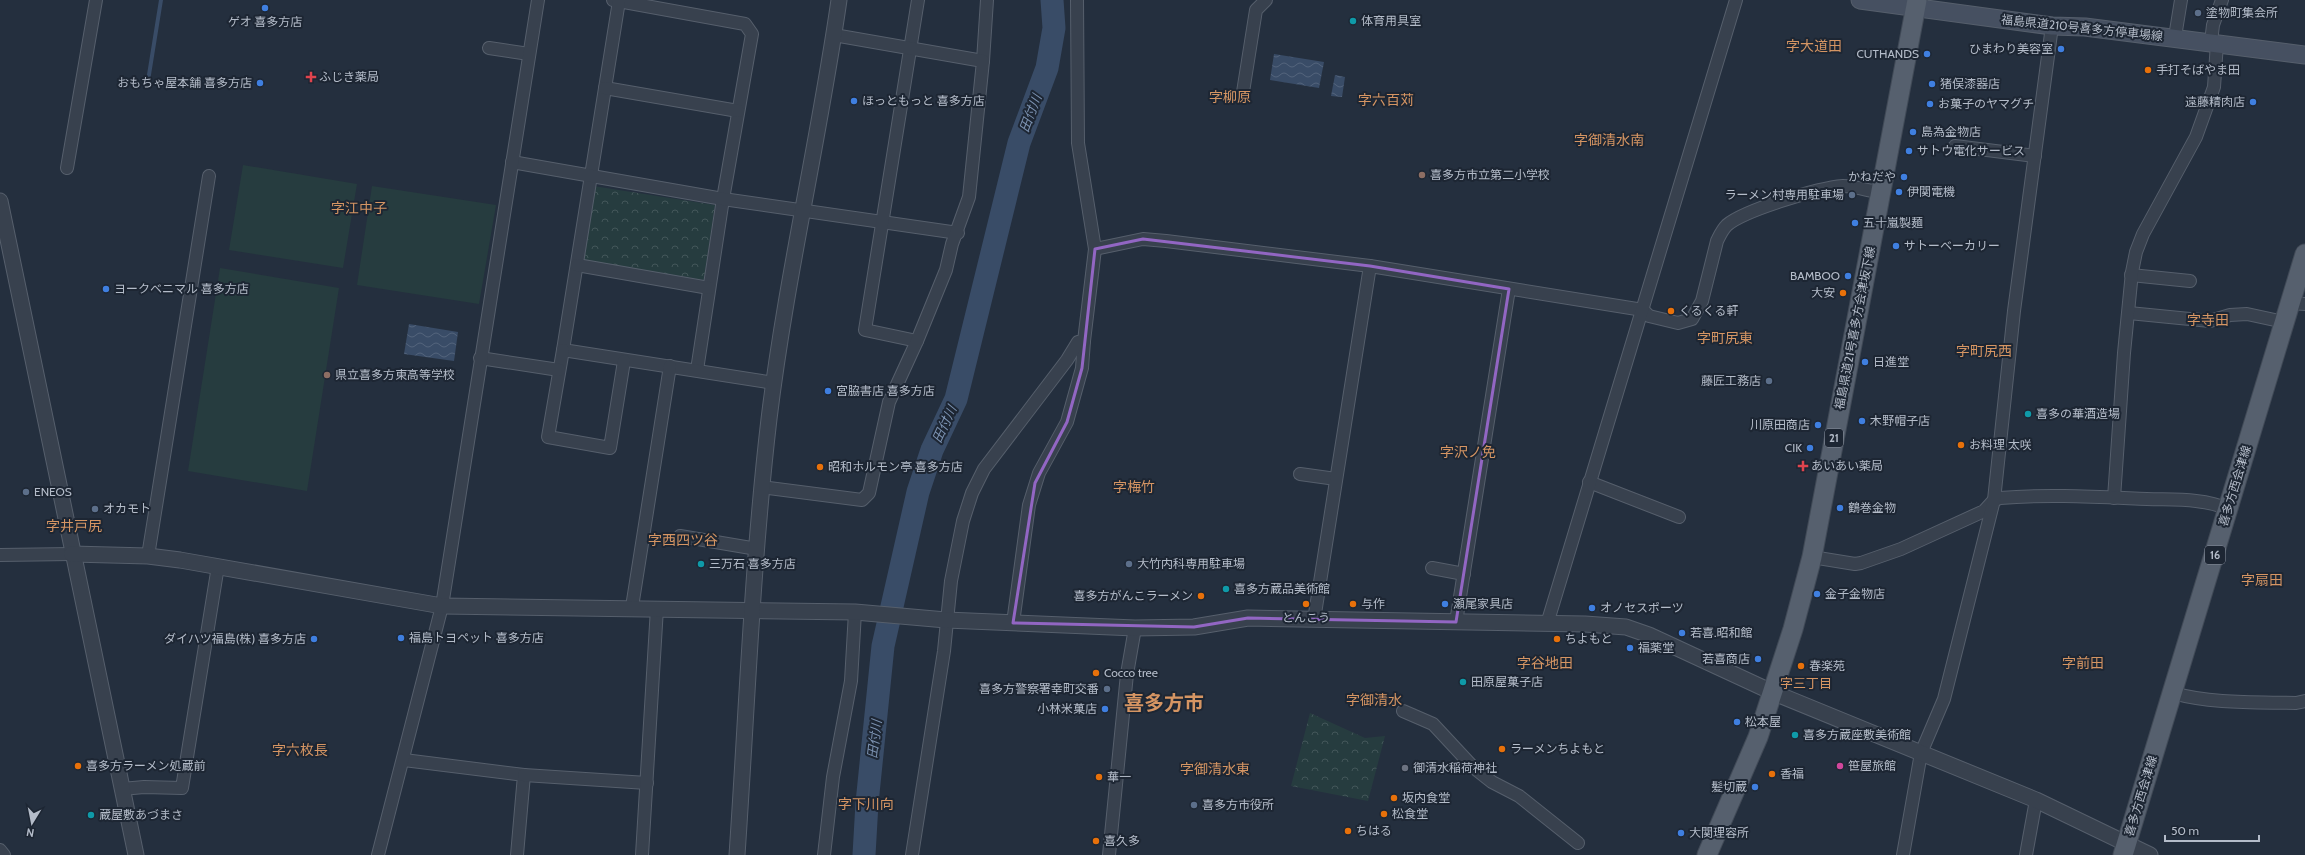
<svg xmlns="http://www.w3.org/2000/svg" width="2305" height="855" viewBox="0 0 2305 855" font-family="Cabin,'Noto Sans JP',sans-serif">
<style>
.forest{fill:url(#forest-crowns)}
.pitch{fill:#263c3f}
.water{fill:url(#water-waves)}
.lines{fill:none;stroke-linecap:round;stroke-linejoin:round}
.stream{stroke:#394c67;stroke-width:4}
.river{stroke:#394c67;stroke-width:23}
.minor-casing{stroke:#565f6c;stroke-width:14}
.tertiary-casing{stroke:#565f6c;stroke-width:17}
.secondary-casing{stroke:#565f6c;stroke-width:19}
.primary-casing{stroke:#414a57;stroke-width:21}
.minor{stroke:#38414e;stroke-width:12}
.tertiary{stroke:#38414e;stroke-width:15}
.secondary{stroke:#465061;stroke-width:17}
.primary{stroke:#56606e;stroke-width:19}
.marked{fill:none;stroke:#9266c3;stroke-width:3;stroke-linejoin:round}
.shop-dot{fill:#3f7fe0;stroke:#1d2633;stroke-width:1.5}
.service-dot{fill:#5c6f8a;stroke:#1d2633;stroke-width:1.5}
.culture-dot{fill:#0f9aa8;stroke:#1d2633;stroke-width:1.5}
.food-dot{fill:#e8710a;stroke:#1d2633;stroke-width:1.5}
.health-dot{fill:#e0444e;stroke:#1d2633;stroke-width:1.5}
.education-dot{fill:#8d6e63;stroke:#1d2633;stroke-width:1.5}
.hotel-dot{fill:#d1479c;stroke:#1d2633;stroke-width:1.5}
.worship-dot{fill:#6b7280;stroke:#1d2633;stroke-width:1.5}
.labels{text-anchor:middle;stroke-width:4;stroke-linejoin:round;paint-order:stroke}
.shield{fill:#1d2633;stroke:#878f9c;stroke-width:1}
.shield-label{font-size:11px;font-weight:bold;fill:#b4bcc9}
.poi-label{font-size:12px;fill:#b4bcc9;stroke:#1d2633;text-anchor:start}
.street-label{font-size:12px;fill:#b4bcc9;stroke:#1d2633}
.water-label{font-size:13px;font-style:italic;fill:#7c92b1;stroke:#1d2633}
.neighbourhood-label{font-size:13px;fill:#d59563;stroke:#1d2633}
.quarter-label{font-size:14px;fill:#d59563;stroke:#1d2633}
.town-label{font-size:20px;font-weight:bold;fill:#d59563;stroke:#1d2633}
</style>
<defs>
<pattern id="forest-crowns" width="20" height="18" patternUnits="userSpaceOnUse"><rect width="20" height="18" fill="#263c3f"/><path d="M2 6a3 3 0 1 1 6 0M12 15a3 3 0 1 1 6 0" fill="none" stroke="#435659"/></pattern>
<pattern id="water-waves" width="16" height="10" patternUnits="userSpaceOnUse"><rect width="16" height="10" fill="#394c67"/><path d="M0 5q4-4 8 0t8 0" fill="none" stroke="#53647b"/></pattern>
</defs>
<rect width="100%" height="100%" fill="#242f3e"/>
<!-- forest -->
<g class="forest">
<path d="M593 186 715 205 704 280 582 261Z"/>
<path d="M1310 713 1365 738 1385 736 1368 801 1291 786Z"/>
</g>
<!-- pitch -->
<g class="pitch">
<path d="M243 165 357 184 343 268 229 250Z"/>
<path d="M372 186 496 205 479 304 357 285Z"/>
<path d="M220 268 339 288 307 491 188 471Z"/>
</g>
<!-- water -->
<g class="water">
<path d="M1274 54 1324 62 1319 88 1270 80Z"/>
<path d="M1335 75 1345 77 1342 97 1331 96Z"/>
<path d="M409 324 458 332 454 361 404 354Z"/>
</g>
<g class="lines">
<!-- stream -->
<path class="stream" d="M148 81 161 0"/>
<!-- river -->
<path class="river" d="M864 855 867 803 883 646 918 492 932 450 956 399 1019 143 1047 68 1054 28 1052 0"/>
<defs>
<g id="minor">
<path d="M613 0 745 24 752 34 723 199 697 370"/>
<path d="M619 1 563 350 774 383"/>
<path d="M2175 37 2181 0"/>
<path d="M2211 42 2213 25 2222 0"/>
<path d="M489 48 529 54"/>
<path d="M983 61 987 0"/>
<path d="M605 88 738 111"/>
<path d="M1243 92 1256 10 1266 0"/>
<path d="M1955 146 2035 156"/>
<path d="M512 162 723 199 958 233"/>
<path d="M67 168 96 0"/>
<path d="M1095 249 1143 239 1166 241 1370 266 1643 310 1649 316 1678 323 1692 319 1702 301 1717 241C1720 235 1722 230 1727 225 1745 210 1818 188 1843 186 1855 186 1869 191 1882 193"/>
<path d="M577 265 709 288"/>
<path d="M2131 275 2190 281"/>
<path d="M2290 303 2305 304"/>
<path d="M2129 313 2210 321 2230 315 2247 314 2284 322"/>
<path d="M917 341 865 330 918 0"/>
<path d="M563 350 548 437 610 448 624 361"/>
<path d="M480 358 559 370"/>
<path d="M1300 474 1336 479"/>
<path d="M1589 482 1679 517"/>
<path d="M761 487 862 500 869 493 889 402 917 341 946 270 952 244 969 197 983 61 834 35"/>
<path d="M2114 498 2124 353 2132 272 2136 252 2143 234 2196 137 2214 87 2217 43"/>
<path d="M680 536 757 549"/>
<path d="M0 555 72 554"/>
<path d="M148 556 209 176"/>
<path d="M1812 557 1855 564 1861 563 1901 549 1984 511 1994 500 2000 498C2048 494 2098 497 2147 499 2174 500 2203 498 2228 509"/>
<path d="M1432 568 1464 574"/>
<path d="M632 607 670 366"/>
<path d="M1314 620 1370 266"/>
<path d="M1456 622 1509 289"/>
<path d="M1013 623 1029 505 1039 473 1067 422 1082 368 1084 341"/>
<path d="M1547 624 1736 0"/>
<path d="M2173 693C2212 704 2256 702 2296 703L2305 701"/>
<path d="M1403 711 1433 724 1473 767 1492 782 1519 796 1578 843"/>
<path d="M404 760 524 775 517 855"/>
<path d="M524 775 647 783"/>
<path d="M122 789 144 787 182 788 218 566"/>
<path d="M0 850 4 855"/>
<path d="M378 855 442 606 538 0"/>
<path d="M642 855 657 608"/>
<path d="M824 855 833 777 851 681 855 612"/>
<path d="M912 855 944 651 951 581 963 521 972 493 984 469 1067 360 1078 342 1084 341 1095 249 1078 143 1077 0"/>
<path d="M1109 855 1127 674 1135 628"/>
<path d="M1903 855 1921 753 1944 699 1994 500 2014 311 2052 26"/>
<path d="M2026 855 2036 800"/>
</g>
<g id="tertiary">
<path d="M0 201 136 855"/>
<path d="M72 554 148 556 180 560 442 606 855 612 946 620 1135 628 1194 627 1248 618 1585 624 1626 627 1649 635 1772 692 2036 800 2150 855"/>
<path d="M737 855C747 709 752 564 769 419 786 278 819 140 839 0"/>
</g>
<path id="secondary" d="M1860 0 2052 26 2085 27 2305 55"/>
<g id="primary">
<path d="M1707 855 1758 737 1793 629 1812 557 1917 0"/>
<path d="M2123 855 2305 254"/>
</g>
</defs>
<!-- minor casing -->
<use href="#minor" class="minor-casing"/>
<!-- tertiary casing -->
<use href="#tertiary" class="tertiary-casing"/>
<!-- secondary casing -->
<use href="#secondary" class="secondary-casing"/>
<!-- primary casing -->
<use href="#primary" class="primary-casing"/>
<!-- minor -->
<use href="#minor" class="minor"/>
<!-- tertiary -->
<use href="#tertiary" class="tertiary"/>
<!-- secondary -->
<use href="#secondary" class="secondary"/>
<!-- primary -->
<use href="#primary" class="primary"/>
</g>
<!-- marked area -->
<path class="marked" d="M1143 239 1370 266 1509 289 1456 622 1248 618 1194 627 1013 623 1035 483 1067 422 1082 368 1095 249Z"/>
<!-- markers -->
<g class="shop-dot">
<circle cx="265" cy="8" r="4"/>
<circle cx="2061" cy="49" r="4"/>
<circle cx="1927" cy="54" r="4"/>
<circle cx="260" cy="83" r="4"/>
<circle cx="1932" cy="84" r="4"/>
<circle cx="854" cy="101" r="4"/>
<circle cx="2253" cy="102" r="4"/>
<circle cx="1930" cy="104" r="4"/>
<circle cx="1913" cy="132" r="4"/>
<circle cx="1909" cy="151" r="4"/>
<circle cx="1904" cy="177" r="4"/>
<circle cx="1899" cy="192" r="4"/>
<circle cx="1855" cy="223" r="4"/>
<circle cx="1896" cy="246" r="4"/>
<circle cx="1848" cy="276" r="4"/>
<circle cx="106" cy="289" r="4"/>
<circle cx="1865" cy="362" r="4"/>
<circle cx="828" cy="391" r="4"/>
<circle cx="1862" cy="421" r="4"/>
<circle cx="1818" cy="425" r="4"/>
<circle cx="1810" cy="448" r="4"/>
<circle cx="1840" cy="508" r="4"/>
<circle cx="1817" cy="594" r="4"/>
<circle cx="1445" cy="604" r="4"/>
<circle cx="1592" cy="608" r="4"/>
<circle cx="1682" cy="633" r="4"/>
<circle cx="401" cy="638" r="4"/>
<circle cx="314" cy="639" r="4"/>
<circle cx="1630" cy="648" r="4"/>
<circle cx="1758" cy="659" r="4"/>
<circle cx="1105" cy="709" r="4"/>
<circle cx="1737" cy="722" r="4"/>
<circle cx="1755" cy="787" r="4"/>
<circle cx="1681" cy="833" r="4"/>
</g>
<g class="service-dot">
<circle cx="2198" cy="13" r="4"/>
<circle cx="1852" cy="195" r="4"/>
<circle cx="1769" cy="381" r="4"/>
<circle cx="26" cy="492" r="4"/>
<circle cx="95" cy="509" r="4"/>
<circle cx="1129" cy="564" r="4"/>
<circle cx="1107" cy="689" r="4"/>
<circle cx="1194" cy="805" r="4"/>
</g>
<g class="culture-dot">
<circle cx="1353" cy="21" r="4"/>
<circle cx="2028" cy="414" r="4"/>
<circle cx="701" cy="564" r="4"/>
<circle cx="1226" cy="589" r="4"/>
<circle cx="1463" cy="682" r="4"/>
<circle cx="1795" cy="735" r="4"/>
<circle cx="91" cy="815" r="4"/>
</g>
<g class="food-dot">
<circle cx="2148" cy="70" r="4"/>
<circle cx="1843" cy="293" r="4"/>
<circle cx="1671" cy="311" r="4"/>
<circle cx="1961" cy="445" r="4"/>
<circle cx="820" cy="467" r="4"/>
<circle cx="1201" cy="596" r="4"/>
<circle cx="1306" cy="604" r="4"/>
<circle cx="1353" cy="604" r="4"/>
<circle cx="1557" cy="639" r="4"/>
<circle cx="1801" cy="666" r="4"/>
<circle cx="1096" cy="673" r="4"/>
<circle cx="1502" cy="749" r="4"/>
<circle cx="78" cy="766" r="4"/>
<circle cx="1772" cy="774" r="4"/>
<circle cx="1099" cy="777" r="4"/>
<circle cx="1394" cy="798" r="4"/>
<circle cx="1384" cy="814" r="4"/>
<circle cx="1348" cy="831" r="4"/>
<circle cx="1096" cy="841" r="4"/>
</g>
<g class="health-dot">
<path d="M309 71h4v4h4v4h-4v4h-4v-4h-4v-4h4z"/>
<path d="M1801 460h4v4h4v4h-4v4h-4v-4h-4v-4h4z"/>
</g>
<g class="education-dot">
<circle cx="1422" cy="175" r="4"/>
<circle cx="327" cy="375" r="4"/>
</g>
<circle class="hotel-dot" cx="1840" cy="766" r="4"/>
<circle class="worship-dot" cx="1405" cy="768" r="4"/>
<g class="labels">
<!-- shield labels -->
<g class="shield">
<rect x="1825" y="429" width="18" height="18" rx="3"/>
<rect x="2205" y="546" width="20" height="18" rx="3"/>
</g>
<g class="shield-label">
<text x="1834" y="442">21</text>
<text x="2215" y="559">16</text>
</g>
<!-- poi labels -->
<g class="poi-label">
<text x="2206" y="17">塗物町集会所</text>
<text x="1361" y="25">体育用具室</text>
<text x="265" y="26" text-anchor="middle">ゲオ 喜多方店</text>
<text x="2053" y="53" text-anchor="end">ひまわり美容室</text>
<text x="1919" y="58" text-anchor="end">CUTHANDS</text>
<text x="2156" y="74">手打そばやま田</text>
<text x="319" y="81">ふじき薬局</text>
<text x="252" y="87" text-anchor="end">おもちゃ屋本舗 喜多方店</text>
<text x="1940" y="88">猪俣漆器店</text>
<text x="862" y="105">ほっともっと 喜多方店</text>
<text x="2245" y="106" text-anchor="end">遠藤精肉店</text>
<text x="1938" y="108">お菓子のヤマグチ</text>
<text x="1921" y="136">島為金物店</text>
<text x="1917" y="155">サトウ電化サービス</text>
<text x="1430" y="179">喜多方市立第二小学校</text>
<text x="1896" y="181" text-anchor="end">かねだや</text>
<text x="1907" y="196">伊関電機</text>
<text x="1844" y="199" text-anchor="end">ラーメン村専用駐車場</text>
<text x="1863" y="227">五十嵐製麺</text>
<text x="1904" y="250">サトーベーカリー</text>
<text x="1840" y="280" text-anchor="end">BAMBOO</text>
<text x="114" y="293">ヨークベニマル 喜多方店</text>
<text x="1835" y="297" text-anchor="end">大安</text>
<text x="1679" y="315">くるくる軒</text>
<text x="1873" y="366">日進堂</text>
<text x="335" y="379">県立喜多方東高等学校</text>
<text x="1761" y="385" text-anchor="end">藤匠工務店</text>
<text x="836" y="395">宮脇書店 喜多方店</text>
<text x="2036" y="418">喜多の華酒造場</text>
<text x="1870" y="425">木野帽子店</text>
<text x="1810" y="429" text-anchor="end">川原田商店</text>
<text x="1969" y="449">お料理 太咲</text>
<text x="1802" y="452" text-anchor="end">CIK</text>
<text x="1811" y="470">あいあい薬局</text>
<text x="828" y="471">昭和ホルモン亭 喜多方店</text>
<text x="34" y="496">ENEOS</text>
<text x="1848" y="512">鶴巻金物</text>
<text x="103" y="513">オカモト</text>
<text x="709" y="568">三万石 喜多方店</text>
<text x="1137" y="568">大竹内科専用駐車場</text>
<text x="1234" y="593">喜多方蔵品美術館</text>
<text x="1825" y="598">金子金物店</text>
<text x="1193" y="600" text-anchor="end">喜多方がんこラーメン</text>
<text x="1361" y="608">与作</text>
<text x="1453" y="608">瀬尾家具店</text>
<text x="1600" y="612">オノセスポーツ</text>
<text x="1306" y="622" text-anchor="middle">とんこう</text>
<text x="1690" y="637">若喜.昭和館</text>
<text x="409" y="642">福島トヨペット 喜多方店</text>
<text x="306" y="643" text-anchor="end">ダイハツ福島(株) 喜多方店</text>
<text x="1565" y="643">ちよもと</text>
<text x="1638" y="652">福薬堂</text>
<text x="1750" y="663" text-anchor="end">若喜商店</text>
<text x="1809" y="670">春楽苑</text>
<text x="1104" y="677">Cocco tree</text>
<text x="1471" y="686">田原屋菓子店</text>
<text x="1099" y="693" text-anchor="end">喜多方警察署幸町交番</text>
<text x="1097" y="713" text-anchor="end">小林米菓店</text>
<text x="1745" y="726">松本屋</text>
<text x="1803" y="739">喜多方蔵座敷美術館</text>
<text x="1510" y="753">ラーメンちよもと</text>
<text x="86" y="770">喜多方ラーメン処蔵前</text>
<text x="1848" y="770">笹屋旅館</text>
<text x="1413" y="772">御清水稲荷神社</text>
<text x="1780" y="778">香福</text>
<text x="1107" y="781">華一</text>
<text x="1747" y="791" text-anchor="end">髪切蔵</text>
<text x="1402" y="802">坂内食堂</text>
<text x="1202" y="809">喜多方市役所</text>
<text x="1392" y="818">松食堂</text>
<text x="99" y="819">蔵屋敷あづまさ</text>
<text x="1356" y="835">ちはる</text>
<text x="1689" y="837">大関理容所</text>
<text x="1104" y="845">喜久多</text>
</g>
<!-- street labels -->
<g class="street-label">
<text transform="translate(2082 28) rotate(6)" y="4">福島県道210号喜多方停車場線</text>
<text transform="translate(1855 328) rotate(-79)" y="4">福島県道21号喜多方会津坂下線</text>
<text transform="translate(2235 486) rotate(-73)" y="4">喜多方西会津線</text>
<text transform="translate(2141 796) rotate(-73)" y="4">喜多方西会津線</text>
</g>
<!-- water labels -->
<g class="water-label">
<text transform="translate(1030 113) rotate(-69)" y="5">田付川</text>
<text transform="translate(944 424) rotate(-65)" y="5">田付川</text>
<text transform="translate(874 739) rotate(-83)" y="5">田付川</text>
</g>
<!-- neighbourhood labels -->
<g class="neighbourhood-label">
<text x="1806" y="688">字三丁目</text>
</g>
<!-- quarter labels -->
<g class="quarter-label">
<text x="1814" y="51">字大道田</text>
<text x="1230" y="102">字柳原</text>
<text x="1386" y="105">字六百苅</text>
<text x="1609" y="145">字御清水南</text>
<text x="359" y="213">字江中子</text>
<text x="2208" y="325">字寺田</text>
<text x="1725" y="343">字町尻東</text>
<text x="1984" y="356">字町尻西</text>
<text x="1468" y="457">字沢ノ免</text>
<text x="1134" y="492">字梅竹</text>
<text x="74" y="531">字井戸尻</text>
<text x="683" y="545">字西四ツ谷</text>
<text x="2262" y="585">字扇田</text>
<text x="1545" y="668">字谷地田</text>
<text x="2083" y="668">字前田</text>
<text x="1374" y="705">字御清水</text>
<text x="300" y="755">字六枚長</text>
<text x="1215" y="774">字御清水東</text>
<text x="866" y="809">字下川向</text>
</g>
<!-- town labels -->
<g class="town-label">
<text x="1164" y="710">喜多方市</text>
</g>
</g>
<!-- north arrow -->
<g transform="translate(32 823) rotate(190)" stroke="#1d2633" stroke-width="3" paint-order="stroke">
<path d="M0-3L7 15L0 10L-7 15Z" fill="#b4bcc9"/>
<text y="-6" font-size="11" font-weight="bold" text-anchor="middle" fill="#b4bcc9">N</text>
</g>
<!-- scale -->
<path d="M2165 835v6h94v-6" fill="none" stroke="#b4bcc9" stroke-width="2"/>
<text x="2171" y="835" font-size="12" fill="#b4bcc9" stroke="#1d2633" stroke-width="3" paint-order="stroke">50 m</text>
</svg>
